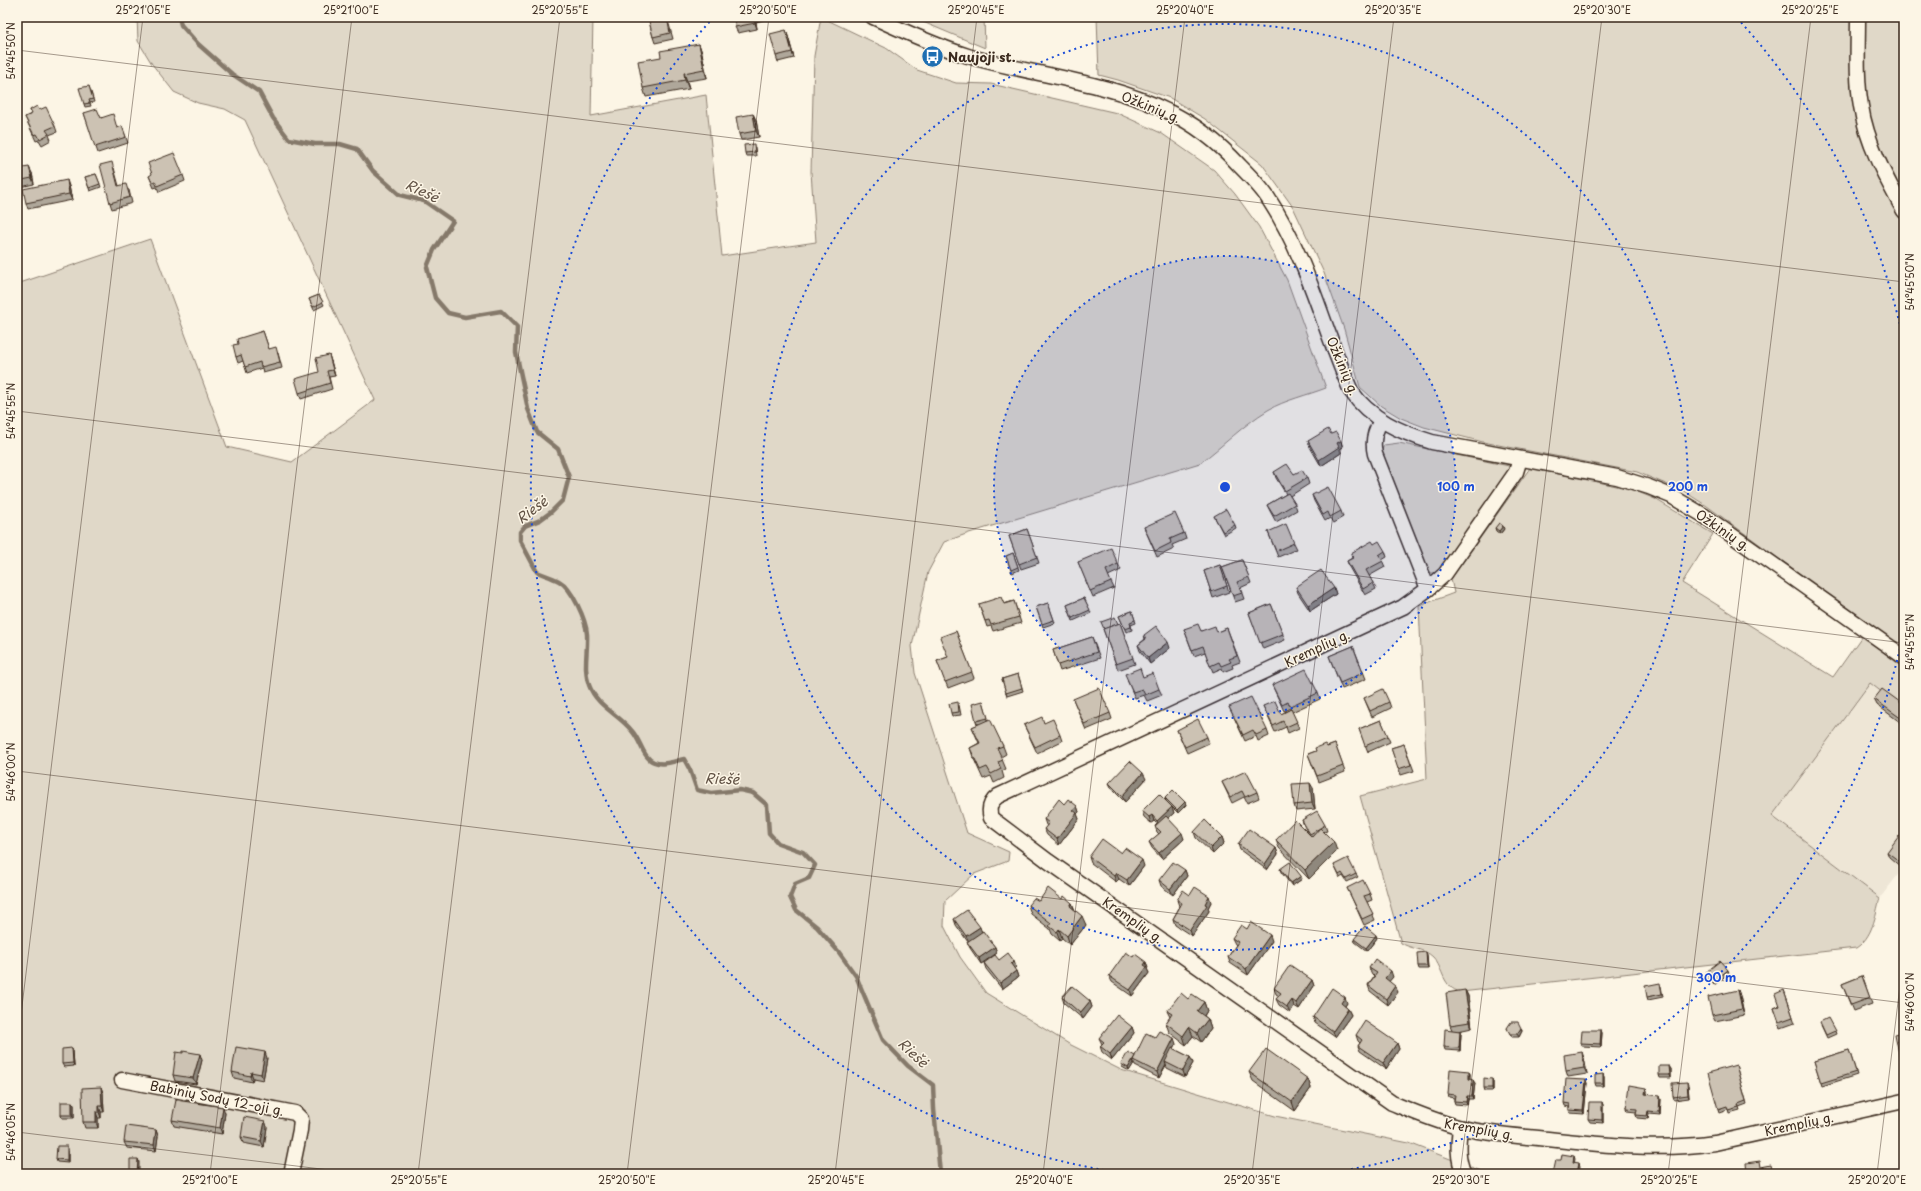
<svg xmlns="http://www.w3.org/2000/svg" width="1921" height="1191" viewBox="0 0 1921 1191" font-family="'Playpen Sans',sans-serif">
<style>
.built{fill:#eee6d6}
.green{fill:#e0d8c8;stroke:#8e8173}
.lines{fill:none;stroke-linecap:round;stroke-linejoin:round}
.stream{stroke:#85796b;stroke-width:4.5}
.minor-casing{stroke:#3b2a1e;stroke-width:17}
.minor{stroke:#fcf5e5;stroke-width:14}
.wall{fill:#afa79a;stroke:#3b2a1e}
.shaded-wall{fill:#8f887d;stroke:#3b2a1e}
.building{fill:#ccc2b3;stroke:#3b2a1e}
.ticks{fill:none;stroke:#3b2a1e;stroke-width:1;stroke-opacity:0.45}
.ring{fill:none;stroke:#1d4ed8;stroke-width:2;stroke-dasharray:2 4}
.labels{text-anchor:middle;stroke-width:3;stroke-linejoin:round;paint-order:stroke}
.poi-label{font-size:13px;font-weight:bold;fill:#3b2a1e;stroke:#fcf5e5;text-anchor:start}
.street-label{font-size:13px;fill:#3b2a1e;stroke:#fcf5e5}
.water-label{font-size:14px;font-style:italic;fill:#605144;stroke:#fcf5e5}
.centre{fill:#1d4ed8;stroke:#fcf5e5;stroke-width:2}
.ring-label{font-size:12px;text-anchor:middle;font-weight:bold;fill:#1d4ed8;stroke:#fcf5e5;stroke-width:3;stroke-linejoin:round;paint-order:stroke}
.neatline{fill:none;stroke:#3b2a1e;stroke-width:1.5}
.ticks-label{font-size:10px;text-anchor:middle;fill:#3b2a1e}
</style>
<rect width="100%" height="100%" fill="#fcf5e5"/>
<filter id="ink" filterUnits="userSpaceOnUse"><feTurbulence type="fractalNoise" baseFrequency=".025" numOctaves="2"/><feDisplacementMap in="SourceGraphic" scale="8" xChannelSelector="R" yChannelSelector="G"/><feConvolveMatrix kernelMatrix="1 2 1 2 8 2 1 2 1" color-interpolation-filters="sRGB"/></filter>
<g filter="url(#ink)">
<!-- built -->
<path class="built" d="M1870 683 1904 709V867L1880 898 1772 816Z"/>
<!-- green -->
<g class="green">
<path d="M137 17H593L591 116 706 95 722 256 816 242 811 172 814 56 821 17 886 48 917 70 956 83 991 84 1117 113 1161 133 1214 170 1235 194 1259 227 1287 280 1326 388C1308 395 1285 400 1268 410 1243 425 1223 446 1200 463L969 533 944 542 928 572 912 646 915 673 967 833 1009 852 1008 861 974 874 945 901 944 926 960 957 986 993 1069 1044 1121 1070 1275 1116 1409 1143 1489 1174H17V284L150 239 227 447 292 462 375 400 245 120 225 109 198 103 174 92 152 64 138 41Z"/>
<path d="M911 17H984L985 48Z"/>
<path d="M1097 17H1904V648H1901L1707 506 1685 492 1637 472 1483 442 1424 427 1401 418 1381 406 1360 387 1344 329 1324 273 1293 207 1262 164 1205 119 1170 98 1118 80 1099 75Z"/>
<path d="M1399 443 1509 466 1508 475 1439 573H1431L1427 567 1382 460V450L1384 445Z"/>
<path d="M1530 468 1631 489 1655 499 1713 534 1682 583 1833 677 1862 636 1904 668V709L1870 683 1772 816 1880 898C1875 916 1873 937 1856 948L1461 992C1442 988 1444 969 1433 957 1425 949 1411 949 1401 943L1360 796 1427 779 1419 606 1454 593 1451 579Z"/>
</g>
<g class="lines">
<!-- stream -->
<path class="stream" d="M179 17 181 25 198 44 232 74 259 92 273 118 289 139 315 144H340L357 149 373 171 400 195 424 201 453 221 434 250 427 267 435 298 448 313 465 317 501 311 517 327 516 352 528 409 537 432 558 449 569 477 563 500 551 512 540 520 525 526 520 532V540L537 572C544 575 552 577 559 581 572 588 586 620 587 634 588 651 583 669 589 685 597 707 619 714 632 731 641 741 643 758 654 762 664 766 674 761 684 759L690 770 697 790 711 793 740 790 753 793 767 805 769 833 778 843 803 852 815 865 809 878 795 884 790 897 796 910 817 927 838 951 856 976 883 1040 908 1066 933 1085 934 1109 940 1174"/>
<defs>
<g id="minor">
<path d="M873 17C903 31 936 46 968 56 1031 75 1107 81 1167 111 1195 124 1219 143 1240 166 1250 176 1260 186 1268 198 1308 259 1322 325 1351 391 1370 419 1400 432 1432 442L1617 477 1649 487 1671 496 1703 515 1904 657"/>
<path d="M1858 17C1858 47 1856 77 1861 106 1866 142 1887 180 1904 211"/>
<path d="M1381 421C1374 432 1372 442 1375 454L1428 589"/>
<path d="M1520 459 1516 472 1445 574 1428 589 1403 607 998 796C990 802 988 808 991 818L1048 861 1392 1103C1414 1112 1435 1121 1458 1127 1486 1134 1519 1136 1548 1139 1603 1145 1659 1151 1715 1143L1904 1101"/>
<path d="M122 1080 295 1113 301 1119 300 1130 291 1174"/>
<path d="M1460 1128C1458 1144 1457 1158 1464 1174"/>
</g>
</defs>
<!-- minor casing -->
<use href="#minor" class="minor-casing"/>
<!-- minor -->
<use href="#minor" class="minor"/>
</g>
<!-- wall -->
<g class="wall">
<path d="M648 17H667L673 39 655 43 653 37Z"/>
<path d="M734 17H762L763 20 756 22 757 29 738 33 735 27Z"/>
<path d="M786 30 794 58 778 62 776 56Z"/>
<path d="M699 44 702 53 707 78 687 81 689 89 646 97 643 88 661 57Z"/>
<path d="M89 86 94 102 90 103 91 106 85 107 84 104Z"/>
<path d="M30 110H39L55 126 57 132 49 135 51 140 42 145 39 140 36 141 25 117 31 114Z"/>
<path d="M84 113 101 118 118 128 122 126 128 143 98 153Z"/>
<path d="M753 114 756 120 759 137 741 140 739 134Z"/>
<path d="M755 147 756 156H746L745 153Z"/>
<path d="M114 168 119 186 129 190 132 203 112 209 110 203Z"/>
<path d="M17 169 32 173 34 184 17 188Z"/>
<path d="M96 174 101 187 90 191 85 177Z"/>
<path d="M183 175 185 181 159 192 157 187 154 188 149 176Z"/>
<path d="M69 186 72 200 28 209 26 203Z"/>
<path d="M319 295 324 305 314 310 309 299Z"/>
<path d="M263 331 269 349 278 353 282 368 263 373 262 368 247 373 243 361 238 363 236 357 238 344Z"/>
<path d="M331 361 335 376 329 377 332 389 301 399 299 393Z"/>
<path d="M1331 434 1343 447 1340 449 1341 453 1321 466 1310 447 1308 441Z"/>
<path d="M1274 472 1294 474 1307 478 1309 484 1290 496 1295 504 1297 510 1276 522 1270 511 1267 505 1286 494 1276 478Z"/>
<path d="M1312 495 1341 511 1343 517 1333 523 1330 518 1325 521 1314 501Z"/>
<path d="M1214 516 1235 525 1236 528 1224 535Z"/>
<path d="M1144 527 1184 533 1186 539 1172 545 1174 549 1157 557Z"/>
<path d="M1495 528 1504 529 1500 534 1496 531Z"/>
<path d="M1027 529 1039 563 1021 569 1009 536Z"/>
<path d="M1268 532 1294 543 1297 549 1278 557Z"/>
<path d="M1374 544 1385 551 1387 557 1382 560 1385 567 1369 576 1373 583 1376 589 1365 595 1349 567 1347 561 1352 558 1351 553Z"/>
<path d="M1013 553 1019 570 1012 573 1006 556Z"/>
<path d="M1242 560 1251 583 1240 588 1244 599 1235 602 1222 567Z"/>
<path d="M1078 562 1118 564 1121 570 1108 576 1114 588 1093 597Z"/>
<path d="M1220 565 1229 592 1213 598 1204 571Z"/>
<path d="M1296 587 1334 588 1336 594 1310 611 1298 593Z"/>
<path d="M1084 598 1091 613 1073 621 1067 605Z"/>
<path d="M1014 601 1021 623 993 631 991 626 987 627 979 604H1004Z"/>
<path d="M1048 603 1055 623 1043 627 1036 607Z"/>
<path d="M1271 604 1285 640 1263 649 1249 613Z"/>
<path d="M1132 611 1136 623 1131 625 1132 630 1126 632 1119 616Z"/>
<path d="M1120 623 1135 664 1118 670 1103 629Z"/>
<path d="M1227 628 1240 662 1232 665 1233 668 1223 672 1222 668 1213 672 1205 652 1194 656 1184 629 1201 631 1217 632Z"/>
<path d="M956 631 974 678 948 688 937 661 948 657Z"/>
<path d="M1144 635 1170 648 1150 664 1140 651 1138 645 1145 639Z"/>
<path d="M1092 637 1100 658 1060 671 1053 650Z"/>
<path d="M1353 646 1366 679 1342 689 1329 656Z"/>
<path d="M1018 674 1023 691 1007 696 1002 679Z"/>
<path d="M1143 677 1159 689 1162 695 1147 701 1144 695 1135 698 1127 680Z"/>
<path d="M1272 685 1318 693 1320 699 1292 712 1299 728 1288 733 1286 727 1275 732 1263 706 1281 714 1291 709 1290 708 1284 711Z"/>
<path d="M1364 698 1389 702 1391 708 1372 717Z"/>
<path d="M1073 699 1110 713 1112 719 1086 730Z"/>
<path d="M1874 699 1904 705V725L1877 705Z"/>
<path d="M983 701 988 719 1003 746 1006 754 1001 757 1006 769 1002 771 1004 778 994 783 991 776 983 779 973 757 970 748 979 743 972 727 979 724H977L976 721Z"/>
<path d="M959 705 961 715 952 716 951 713Z"/>
<path d="M1229 707 1267 730 1269 736 1258 741 1256 736 1245 741 1232 713Z"/>
<path d="M1381 720 1390 742 1368 752 1359 729Z"/>
<path d="M1044 723 1060 735 1062 741 1037 753 1024 725Z"/>
<path d="M1177 730 1207 737 1209 743 1187 753Z"/>
<path d="M1335 744 1345 772 1319 782 1308 754Z"/>
<path d="M1404 744 1414 771 1401 775 1391 748Z"/>
<path d="M1146 779 1125 802 1112 789 1109 783Z"/>
<path d="M1222 782 1257 792 1259 798 1247 803 1244 797 1232 803Z"/>
<path d="M1313 788 1315 809 1296 811 1294 805Z"/>
<path d="M1165 798 1185 802 1186 805 1178 813 1166 801Z"/>
<path d="M1064 804 1077 806 1079 812 1077 814 1079 819 1059 845 1047 835 1044 829 1047 826 1046 825 1044 819Z"/>
<path d="M1172 807 1174 813 1168 818 1184 839 1162 859 1152 848 1149 842 1159 834 1157 832 1155 826 1157 824 1154 821 1151 823 1144 817 1142 811Z"/>
<path d="M1302 820 1325 825 1327 831 1324 832 1337 851 1309 879 1279 848 1276 840 1309 835 1304 826Z"/>
<path d="M1194 832 1222 837 1224 843 1213 854 1196 838Z"/>
<path d="M1904 840 1901 867 1889 857 1887 852Z"/>
<path d="M1238 844 1276 848 1278 854 1267 870 1240 850Z"/>
<path d="M1121 853 1144 866 1129 886 1119 879 1116 882 1091 863 1089 857Z"/>
<path d="M1334 865 1356 874 1358 877 1347 882 1343 876 1340 878Z"/>
<path d="M1280 869 1302 879 1292 886 1281 872Z"/>
<path d="M1185 870 1187 876 1173 895 1161 886 1159 880Z"/>
<path d="M1347 888 1370 894 1372 900 1367 902 1375 920 1364 925 1350 894Z"/>
<path d="M1190 895 1211 902 1208 908 1209 911 1192 936 1175 925 1173 919 1180 906H1179L1177 900Z"/>
<path d="M1062 899 1072 903 1075 910 1086 925 1070 945 1062 938 1060 941 1052 934 1050 929 1031 914 1028 905 1039 901Z"/>
<path d="M954 919 982 931 995 947 997 953 981 964 970 948 967 942H968L956 925Z"/>
<path d="M1247 929 1272 941 1248 975 1230 963 1228 957 1236 945 1235 944 1232 938Z"/>
<path d="M1377 938 1367 951 1355 942 1354 939Z"/>
<path d="M1426 952 1427 955 1428 969H1419L1418 966Z"/>
<path d="M1133 957 1148 968 1147 969 1149 973 1132 996 1112 982 1109 976Z"/>
<path d="M999 960 1016 967 1014 969 1016 971 1018 977 1002 989 986 969 984 963Z"/>
<path d="M1369 968 1393 977 1389 981 1398 992 1388 1005 1370 991 1368 985 1374 976 1372 974Z"/>
<path d="M1706 972 1729 973 1714 985 1707 975Z"/>
<path d="M1862 976 1872 1004 1853 1011 1842 984Z"/>
<path d="M1312 980 1314 986 1299 1009 1294 1006 1290 1013 1279 1005 1276 999 1279 996 1276 994 1274 988Z"/>
<path d="M1661 986 1663 997 1648 1000 1647 997Z"/>
<path d="M1465 990 1468 996 1472 1028 1458 1031 1461 1034 1460 1051 1445 1050 1444 1047 1452 1030 1450 1025Z"/>
<path d="M1738 990 1740 996 1744 1015 1715 1021 1712 1015Z"/>
<path d="M1784 990 1795 1023 1781 1028 1774 1008 1779 1006Z"/>
<path d="M1062 997 1090 1001 1092 1007 1083 1019 1064 1003Z"/>
<path d="M1188 999 1204 1002 1207 1011 1204 1016 1208 1019 1211 1028 1201 1042 1193 1036 1186 1045 1169 1032 1166 1023 1170 1017 1167 1011Z"/>
<path d="M1347 1003 1345 1006 1348 1009 1351 1015 1335 1037 1315 1023 1313 1017Z"/>
<path d="M1821 1025 1835 1031 1836 1034 1827 1038Z"/>
<path d="M1132 1027 1134 1033 1112 1060 1102 1052 1100 1046 1102 1044 1099 1038Z"/>
<path d="M1507 1028H1521L1522 1031 1519 1037H1512Z"/>
<path d="M1601 1030 1602 1033 1601 1047 1582 1046 1581 1043Z"/>
<path d="M1904 1032V1064L1902 1065 1900 1059Z"/>
<path d="M1356 1035 1397 1043 1399 1049 1386 1069 1360 1051 1358 1046 1360 1043 1358 1041Z"/>
<path d="M1155 1037 1176 1044 1174 1049 1190 1057 1193 1063 1185 1077 1167 1068 1166 1065 1159 1078 1135 1066 1134 1063 1129 1071 1122 1067 1121 1064 1135 1056Z"/>
<path d="M1849 1050 1857 1075 1822 1086 1814 1061Z"/>
<path d="M73 1051 74 1066 64 1067 62 1064Z"/>
<path d="M183 1053 202 1060 196 1084 175 1081 173 1075Z"/>
<path d="M267 1058 263 1080 253 1078 252 1082 234 1078 232 1072Z"/>
<path d="M1584 1058 1587 1074 1568 1077 1566 1071Z"/>
<path d="M1736 1065 1747 1104 1739 1107 1740 1110 1729 1113 1728 1109 1719 1112 1718 1109Z"/>
<path d="M1671 1069V1078H1660L1659 1075Z"/>
<path d="M1469 1071 1470 1074V1079L1475 1083 1473 1099H1468L1467 1105 1455 1104 1454 1101V1098L1449 1097 1448 1094Z"/>
<path d="M1249 1072 1308 1079 1311 1088 1295 1111 1253 1081Z"/>
<path d="M1603 1074 1604 1077V1086H1596L1595 1083Z"/>
<path d="M1493 1082V1091H1485L1484 1088Z"/>
<path d="M1587 1083 1584 1114 1570 1113 1569 1110V1107L1565 1106 1564 1103Z"/>
<path d="M1688 1085 1689 1098 1674 1100 1673 1097Z"/>
<path d="M101 1087 103 1093 104 1112H101V1118H98V1128H85L83 1122Z"/>
<path d="M1646 1088 1647 1091V1094L1661 1099 1660 1115 1649 1114 1648 1119 1637 1118 1636 1115V1112L1627 1111 1626 1108Z"/>
<path d="M72 1102 74 1105V1118H62L61 1115Z"/>
<path d="M1602 1102 1603 1105V1123L1590 1122 1588 1119Z"/>
<path d="M225 1113 222 1134 174 1126 172 1120Z"/>
<path d="M265 1121 267 1127 264 1147 243 1143 241 1137Z"/>
<path d="M156 1130 158 1136 156 1151 127 1148 124 1142Z"/>
<path d="M67 1146 68 1149V1163L57 1162 56 1159Z"/>
</g>
<!-- shaded-wall -->
<g class="shaded-wall">
<path d="M754 17 756 22 757 29 755 23Z"/>
<path d="M786 30 788 36 794 58 792 52Z"/>
<path d="M699 44 702 53 707 78 704 69Z"/>
<path d="M684 73 687 81 689 89 685 80Z"/>
<path d="M753 114 756 120 759 137 756 131Z"/>
<path d="M29 167 32 173 34 184 32 178Z"/>
<path d="M67 180 69 186 72 200 69 194Z"/>
<path d="M329 355 331 361 335 376 333 370Z"/>
<path d="M1341 441 1343 447 1340 449 1341 453 1321 466 1319 460 1337 443Z"/>
<path d="M1503 526 1504 529 1500 534 1499 531Z"/>
<path d="M1334 588 1336 594 1310 611 1308 605Z"/>
<path d="M1168 642 1170 648 1150 664 1148 658Z"/>
<path d="M1904 716V725L1902 719Z"/>
<path d="M1143 773 1146 779 1125 802 1122 796Z"/>
<path d="M1310 783 1313 788 1315 809 1312 803Z"/>
<path d="M1185 802 1186 805 1178 813 1177 810Z"/>
<path d="M1077 806 1079 812 1077 814 1079 819 1059 845 1057 839 1073 810Z"/>
<path d="M1172 807 1174 813 1159 826 1157 821Z"/>
<path d="M1152 815 1154 821 1151 823 1149 817Z"/>
<path d="M1182 833 1184 839 1162 859 1159 853Z"/>
<path d="M1222 837 1224 843 1213 854 1211 848Z"/>
<path d="M1334 842 1337 851 1309 879 1305 870Z"/>
<path d="M1276 848 1278 854 1267 870 1265 864Z"/>
<path d="M1904 854V863L1901 867 1899 861Z"/>
<path d="M1142 860 1144 866 1129 886 1127 880Z"/>
<path d="M1185 870 1187 876 1173 895 1170 889Z"/>
<path d="M1116 873 1119 879 1116 882 1114 876Z"/>
<path d="M1301 876 1302 879 1292 886 1291 883Z"/>
<path d="M1209 896 1211 902 1208 908 1209 911 1192 936 1190 930 1205 904Z"/>
<path d="M1072 903 1075 912 1070 906Z"/>
<path d="M1082 916 1086 925 1070 945 1067 936Z"/>
<path d="M980 927 982 933 969 942 966 936Z"/>
<path d="M1059 929 1062 938 1060 941 1057 932Z"/>
<path d="M1270 935 1272 941 1248 975 1246 969Z"/>
<path d="M1376 935 1377 938 1367 951 1366 948Z"/>
<path d="M995 947 997 953 981 964 979 958Z"/>
<path d="M1426 952 1427 955 1428 969 1427 966Z"/>
<path d="M1014 961 1016 967 1013 970 1011 964Z"/>
<path d="M1146 962 1148 968 1147 969 1149 973 1132 996 1130 990Z"/>
<path d="M1728 970 1729 973 1714 985 1713 982Z"/>
<path d="M1016 971 1018 977 1002 989 1000 983Z"/>
<path d="M1391 971 1393 977 1387 984 1385 978Z"/>
<path d="M1312 980 1314 986 1299 1009 1296 1003Z"/>
<path d="M1395 986 1398 992 1388 1005 1386 999Z"/>
<path d="M1465 990 1468 996 1472 1028 1470 1022Z"/>
<path d="M1738 990 1740 996 1744 1015 1742 1009Z"/>
<path d="M1345 997 1347 1003 1343 1009 1341 1003Z"/>
<path d="M1292 1000 1294 1006 1290 1013 1287 1007Z"/>
<path d="M1090 1001 1092 1007 1083 1019 1080 1013Z"/>
<path d="M1204 1002 1207 1011 1201 1020 1197 1011Z"/>
<path d="M1348 1009 1351 1015 1335 1037 1333 1031Z"/>
<path d="M1208 1019 1211 1028 1201 1042 1197 1033Z"/>
<path d="M1132 1027 1134 1033 1112 1060 1110 1054Z"/>
<path d="M1189 1027 1193 1036 1186 1045 1183 1036Z"/>
<path d="M1521 1028 1522 1031 1519 1037 1517 1034Z"/>
<path d="M1601 1030 1602 1033 1601 1047 1600 1044Z"/>
<path d="M1460 1031 1461 1034 1460 1051 1459 1048Z"/>
<path d="M1174 1038 1176 1044 1167 1063 1165 1062 1166 1065 1159 1078 1157 1072Z"/>
<path d="M1397 1043 1399 1049 1386 1069 1383 1063Z"/>
<path d="M72 1048 73 1051 74 1066 73 1063Z"/>
<path d="M265 1052 267 1058 263 1080 261 1074Z"/>
<path d="M1582 1052 1584 1058 1587 1074 1584 1068Z"/>
<path d="M200 1054 202 1060 196 1084 193 1078Z"/>
<path d="M1190 1057 1193 1063 1185 1077 1183 1071Z"/>
<path d="M1133 1060 1134 1063 1129 1071 1128 1068Z"/>
<path d="M1669 1066 1671 1069V1078L1670 1075Z"/>
<path d="M1469 1071 1470 1074V1082L1469 1079Z"/>
<path d="M251 1072 253 1078 252 1082 250 1076Z"/>
<path d="M1603 1074 1604 1077V1086L1603 1083Z"/>
<path d="M1308 1079 1311 1088 1295 1111 1292 1102Z"/>
<path d="M1492 1079 1493 1082V1091L1492 1088Z"/>
<path d="M1473 1080 1475 1083 1473 1099 1472 1096Z"/>
<path d="M1586 1080 1587 1083 1584 1114 1583 1111Z"/>
<path d="M1687 1082 1688 1085 1689 1098 1688 1095Z"/>
<path d="M101 1087 103 1093 104 1112 102 1106Z"/>
<path d="M1646 1088 1647 1091 1646 1097 1645 1094Z"/>
<path d="M1467 1096 1468 1099 1467 1105 1466 1102Z"/>
<path d="M1660 1096 1661 1099 1660 1115 1659 1112Z"/>
<path d="M72 1102 74 1105V1118L72 1115Z"/>
<path d="M1602 1102 1603 1105V1123L1602 1120Z"/>
<path d="M99 1106 101 1112V1118L99 1112Z"/>
<path d="M223 1107 225 1113 222 1134 220 1128Z"/>
<path d="M1648 1111 1649 1114 1648 1119 1647 1116Z"/>
<path d="M96 1112 98 1118V1128L96 1122Z"/>
<path d="M265 1121 267 1127 264 1147 261 1141Z"/>
<path d="M156 1130 158 1136 156 1151 154 1145Z"/>
<path d="M67 1146 68 1149V1163L67 1160Z"/>
<path d="M1574 1156 1575 1159 1574 1165 1573 1162Z"/>
<path d="M138 1159 139 1162V1174H137Z"/>
<path d="M1579 1163 1580 1166 1579 1174H1577Z"/>
</g>
<!-- building -->
<g class="building">
<path d="M648 17H667L670 33 653 37Z"/>
<path d="M734 17H754L755 23 735 27Z"/>
<path d="M786 30 792 52 776 56 770 34Z"/>
<path d="M699 44 704 69 684 73 685 80 643 88 638 61 661 57 660 51Z"/>
<path d="M89 86 93 99 89 100 90 103 84 104 79 88Z"/>
<path d="M37 106 39 110 46 107 55 126 46 130 49 134 40 139 37 134 34 135 25 117 32 114 30 110Z"/>
<path d="M97 109 101 118 113 114 117 128 122 126 126 137 95 147 84 113Z"/>
<path d="M753 114 756 131 739 134 736 117Z"/>
<path d="M754 144 755 152 745 153 744 145Z"/>
<path d="M174 153 183 175 157 186 155 181 152 182 149 176 152 174 148 163Z"/>
<path d="M112 162 118 186 126 184 130 197 110 203 100 165Z"/>
<path d="M29 167 32 178 17 181V169Z"/>
<path d="M96 174 100 184 89 188 85 177Z"/>
<path d="M67 180 69 194 26 203 23 189Z"/>
<path d="M319 295 323 302 313 307 309 299Z"/>
<path d="M263 331 269 349 276 347 280 362 261 367 260 362 245 367 241 355 236 357 233 345 238 344 237 339Z"/>
<path d="M329 355 333 370 327 371 330 383 299 393 295 379 319 372 316 358Z"/>
<path d="M1328 429 1331 434 1336 432 1341 441 1337 443 1339 447 1319 460 1308 441Z"/>
<path d="M1287 464 1294 474 1302 470 1307 478 1285 491 1274 472Z"/>
<path d="M1328 487 1341 511 1330 517 1328 512 1323 515 1312 495Z"/>
<path d="M1288 493 1295 504 1274 516 1267 505Z"/>
<path d="M1226 509 1235 525 1223 532 1214 516Z"/>
<path d="M1175 513 1184 533 1170 539 1171 543 1155 551 1144 527Z"/>
<path d="M1499 523 1503 526 1499 531 1495 528Z"/>
<path d="M1286 524 1294 543 1276 551 1268 532Z"/>
<path d="M1027 529 1037 557 1019 564 1009 536Z"/>
<path d="M1372 541 1374 544 1379 541 1385 551 1379 555 1383 561 1366 570 1373 583 1363 589 1347 561 1353 558 1351 553Z"/>
<path d="M1111 548 1118 564 1106 570 1111 582 1090 591 1078 562Z"/>
<path d="M1013 553 1018 567 1011 570 1006 556Z"/>
<path d="M1242 560 1249 577 1237 582 1242 593 1233 596 1222 567Z"/>
<path d="M1220 565 1227 586 1211 592 1204 571Z"/>
<path d="M1321 570 1334 588 1308 605 1296 587Z"/>
<path d="M1001 597 1004 604 1014 601 1019 617 991 625 989 620 985 621 979 604Z"/>
<path d="M1084 598 1090 610 1072 618 1067 605Z"/>
<path d="M1048 603 1054 620 1042 624 1036 607Z"/>
<path d="M1271 604 1283 634 1260 643 1249 613Z"/>
<path d="M1132 611 1135 620 1130 622 1131 627 1125 629 1119 616Z"/>
<path d="M1115 617 1118 624 1104 629 1101 622Z"/>
<path d="M1120 623 1133 658 1116 664 1103 629Z"/>
<path d="M1198 624 1201 631 1215 626 1217 632 1227 628 1237 656 1229 659 1231 662 1221 666 1219 662 1210 666 1203 646 1192 650 1184 629Z"/>
<path d="M1156 626 1168 642 1148 658 1138 645 1146 639 1144 635Z"/>
<path d="M956 631 972 672 945 682 937 661 948 657 940 637Z"/>
<path d="M1092 637 1097 652 1058 665 1053 650Z"/>
<path d="M1353 646 1363 673 1340 683 1329 656Z"/>
<path d="M1140 668 1143 677 1153 673 1159 689 1145 695 1142 689 1133 692 1125 674Z"/>
<path d="M1306 669 1318 693 1290 706 1288 702 1282 705 1272 685Z"/>
<path d="M1018 674 1022 688 1006 693 1002 679Z"/>
<path d="M1099 688 1110 713 1084 724 1073 699Z"/>
<path d="M1383 689 1389 702 1370 711 1364 698Z"/>
<path d="M1882 689 1904 705V716L1902 719 1874 699Z"/>
<path d="M1251 697 1267 730 1256 735 1253 730 1243 735 1229 707Z"/>
<path d="M983 701 988 718 976 721 972 704Z"/>
<path d="M1275 701 1281 714 1291 709 1297 722 1286 727 1283 721 1273 726 1263 706Z"/>
<path d="M958 702 959 712 951 713 949 704Z"/>
<path d="M1042 717 1044 723 1053 719 1060 735 1035 747 1024 725Z"/>
<path d="M990 719 1003 746 997 748 1003 760 998 762 1001 769 991 774 987 767 980 770 970 748 980 743 972 727Z"/>
<path d="M1198 719 1207 737 1185 747 1177 730Z"/>
<path d="M1381 720 1388 736 1365 746 1359 729Z"/>
<path d="M1325 744 1327 747 1335 744 1343 766 1317 776 1308 754 1316 751 1315 748Z"/>
<path d="M1404 744 1411 765 1398 769 1391 748Z"/>
<path d="M1130 761 1143 773 1122 796 1109 783Z"/>
<path d="M1246 771 1257 792 1245 797 1242 791 1230 797 1222 782Z"/>
<path d="M1310 783 1312 803 1294 805 1292 784Z"/>
<path d="M1173 790 1185 802 1177 810 1165 798Z"/>
<path d="M1159 794 1172 807 1157 821 1152 815 1149 817 1142 811Z"/>
<path d="M1059 799 1064 804 1068 799 1077 806 1073 810 1077 813 1057 839 1044 829 1049 823 1044 819Z"/>
<path d="M1317 811 1325 825 1310 834 1302 820Z"/>
<path d="M1166 816 1182 833 1159 853 1149 842 1161 832 1155 826Z"/>
<path d="M1205 820 1222 837 1211 848 1194 832Z"/>
<path d="M1295 820 1312 837 1320 828 1334 842 1305 870 1276 840Z"/>
<path d="M1249 829 1276 848 1265 864 1238 844Z"/>
<path d="M1899 836 1904 840V854L1899 861 1887 852Z"/>
<path d="M1102 839 1121 853 1125 848 1142 860 1127 880 1116 873 1114 876 1089 857Z"/>
<path d="M1348 858 1356 874 1346 879 1342 873 1339 875 1334 865Z"/>
<path d="M1173 862 1185 870 1170 889 1159 880Z"/>
<path d="M1290 862 1301 876 1291 883 1280 869Z"/>
<path d="M1363 880 1370 894 1364 896 1373 914 1362 919 1347 888Z"/>
<path d="M1195 887 1209 896 1205 904 1207 905 1190 930 1173 919 1182 903 1177 900 1183 890 1190 895Z"/>
<path d="M1048 888 1062 899 1064 896 1072 903 1070 906 1082 916 1067 936 1059 929 1057 932 1049 926 1051 923 1028 905 1034 898 1039 901Z"/>
<path d="M967 910 980 927 966 936 954 919Z"/>
<path d="M1251 922 1270 935 1246 969 1228 957 1238 942 1232 938 1241 925 1247 929Z"/>
<path d="M1365 926 1376 935 1366 948 1354 939Z"/>
<path d="M983 931 995 947 979 958 967 942Z"/>
<path d="M1126 952 1133 957 1135 954 1146 962 1144 965 1147 967 1130 990 1109 976Z"/>
<path d="M1426 952 1427 966H1418L1417 953Z"/>
<path d="M1008 953 1014 961 1011 964 1016 971 1000 983 984 963 995 955 999 960Z"/>
<path d="M1375 959 1391 971 1385 978 1395 986 1386 999 1368 985 1377 973 1369 968Z"/>
<path d="M1720 961 1728 970 1713 982 1706 972Z"/>
<path d="M1290 965 1312 980 1296 1003 1292 1000 1287 1007 1276 999 1281 993 1274 988Z"/>
<path d="M1862 976 1870 998 1851 1005 1842 984Z"/>
<path d="M1660 983 1662 994 1647 997 1645 986Z"/>
<path d="M1072 986 1090 1001 1080 1013 1062 997Z"/>
<path d="M1332 988 1345 997 1341 1003 1348 1009 1333 1031 1313 1017Z"/>
<path d="M1465 990 1470 1022 1450 1025 1446 993Z"/>
<path d="M1738 990 1742 1009 1712 1015 1708 997Z"/>
<path d="M1784 990 1793 1017 1779 1022 1774 1008 1779 1006 1775 994Z"/>
<path d="M1181 993 1188 999 1192 994 1204 1002 1197 1011 1208 1019 1197 1033 1189 1027 1183 1036 1166 1023 1172 1014 1167 1011Z"/>
<path d="M1117 1015 1132 1027 1110 1054 1100 1046 1104 1042 1099 1038Z"/>
<path d="M1828 1018 1835 1031 1826 1035 1820 1022Z"/>
<path d="M1365 1021 1397 1043 1383 1063 1358 1046 1362 1040 1356 1035Z"/>
<path d="M1511 1022H1518L1521 1028 1517 1034H1510L1507 1028Z"/>
<path d="M1445 1029 1460 1031 1459 1048 1444 1047Z"/>
<path d="M1582 1030H1601L1600 1044 1581 1043Z"/>
<path d="M1159 1031 1174 1038 1157 1072 1133 1060 1146 1033 1155 1037Z"/>
<path d="M1904 1032V1058L1900 1059 1895 1034Z"/>
<path d="M236 1047 265 1052 261 1074 251 1072 250 1076 232 1072Z"/>
<path d="M72 1048 73 1063 62 1064V1049Z"/>
<path d="M1172 1048 1190 1057 1183 1071 1165 1062Z"/>
<path d="M1266 1049 1308 1079 1292 1102 1249 1072Z"/>
<path d="M1849 1050 1856 1072 1821 1083 1814 1061Z"/>
<path d="M183 1051 200 1054 193 1078 173 1075 176 1052 183 1053Z"/>
<path d="M1128 1052 1135 1056 1128 1068 1121 1064Z"/>
<path d="M1582 1052 1584 1068 1566 1071 1564 1055Z"/>
<path d="M1736 1065 1746 1101 1738 1104 1739 1107 1728 1110 1727 1106 1718 1109 1708 1073Z"/>
<path d="M1659 1066H1669L1670 1075H1659Z"/>
<path d="M1450 1069 1469 1071V1079L1473 1080 1472 1096H1467L1466 1102 1454 1101 1455 1095 1448 1094Z"/>
<path d="M1603 1074V1083H1595V1075Z"/>
<path d="M1484 1078 1492 1079V1088H1484Z"/>
<path d="M1566 1079 1586 1080 1583 1111 1569 1110 1570 1104 1564 1103Z"/>
<path d="M1687 1082 1688 1095 1673 1097 1672 1083Z"/>
<path d="M1629 1085 1646 1088 1645 1094 1660 1096 1659 1112 1648 1111 1647 1116 1636 1115 1637 1109 1626 1108Z"/>
<path d="M101 1087 102 1106H99V1112H96V1122H83L82 1088Z"/>
<path d="M176 1100 223 1107 220 1128 172 1120Z"/>
<rect x="61" y="1102" width="11" height="13"/>
<path d="M1589 1102H1602V1120L1588 1119Z"/>
<path d="M244 1117 265 1121 261 1141 241 1137Z"/>
<path d="M126 1126 156 1130 154 1145 124 1142Z"/>
<path d="M57 1146H67V1160L56 1159Z"/>
<path d="M1562 1154 1574 1156 1573 1162 1579 1163 1577 1174H1553L1556 1160H1561Z"/>
<path d="M130 1159H138L137 1174H130Z"/>
<path d="M1760 1161 1761 1167 1771 1165 1773 1174H1747L1746 1163Z"/>
</g>
</g>
<!-- ticks -->
<path class="ticks" d="M17 50 1904 282M17 411 1904 643M17 771 1904 1003M17 1047 143 17M17 1132 362 1174M210 1174 352 17M418 1174 560 17M627 1174 769 17M835 1174 977 17M1043 1174 1185 17M1252 1174 1394 17M1460 1174 1602 17M1668 1174 1811 17M1877 1174 1904 953"/>
<!-- distance rings -->
<circle cx="1225" cy="487" r="231" fill="#1d4ed8" fill-opacity=".12"/>
<g class="ring">
<circle cx="1225" cy="487" r="231"/>
<circle cx="1225" cy="487" r="463"/>
<path d="M1904 631A694 694 0 0 1 1328 1173M1122 1173A694 694 0 0 1 713 18M1737 18A694 694 0 0 1 1904 343"/>
</g>
<!-- icons -->
<defs>
<symbol id="bus-disc" viewBox="-11 -11 22 22"><circle r="9.5" fill="#1f6fb2" stroke="#fcf5e5"/><path d="M-5-6H5V4H4V6H2V4H-2V6H-4V4H-5ZM-3.5-4V0h7V-4ZM-3.5 1.2v1.5H-2V1.2ZM2 1.2v1.5H3.5V1.2Z" fill="#fff"/></symbol>
</defs>
<g fill-rule="evenodd">
<use href="#bus-disc" x="920" y="44" width="25" height="25"/>
</g>
<g class="labels">
<!-- poi labels -->
<g class="poi-label">
<text x="948" y="62">Naujoji st.</text>
</g>
<!-- street labels -->
<g class="street-label">
<text transform="translate(1151 107) rotate(22)" y="5">Ožkinių g.</text>
<text transform="translate(1343 366) rotate(67)" y="5">Ožkinių g.</text>
<text transform="translate(1723 530) rotate(34)" y="5">Ožkinių g.</text>
<text transform="translate(1317 648) rotate(-25)" y="5">Kremplių g.</text>
<text transform="translate(1133 920) rotate(35)" y="5">Kremplių g.</text>
<text transform="translate(217 1098) rotate(11)" y="5">Babinių Sodų 12-oji g.</text>
<text transform="translate(1799 1124) rotate(-12)" y="5">Kremplių g.</text>
<text transform="translate(1479 1129) rotate(10)" y="5">Kremplių g.</text>
</g>
<!-- water labels -->
<g class="water-label">
<text transform="translate(422 191) rotate(25)" y="5">Riešė</text>
<text transform="translate(532 510) rotate(-37)" y="5">Riešė</text>
<text transform="translate(722 779) rotate(2)" y="5">Riešė</text>
<text transform="translate(913 1053) rotate(43)" y="5">Riešė</text>
</g>
</g>
<circle cx="1225" cy="487" r="6" class="centre"/>
<g class="ring-label">
<text x="1456" y="491">100 m</text>
<text x="1688" y="491">200 m</text>
<text x="1716" y="982">300 m</text>
</g>
<!-- margin -->
<rect width="1921" height="1191" fill="none" stroke="#fcf5e5" stroke-width="44"/>
<rect x="22" y="22" width="1877" height="1147" class="neatline"/>
<g class="ticks-label">
<text x="143" y="14">25°21'05"E</text>
<text x="351" y="14">25°21'00"E</text>
<text x="560" y="14">25°20'55"E</text>
<text x="768" y="14">25°20'50"E</text>
<text x="976" y="14">25°20'45"E</text>
<text x="1185" y="14">25°20'40"E</text>
<text x="1393" y="14">25°20'35"E</text>
<text x="1602" y="14">25°20'30"E</text>
<text x="1810" y="14">25°20'25"E</text>
<text transform="translate(11 51) rotate(-90)" y="4">54°45'50"N</text>
<text transform="translate(1910 282) rotate(-90)" y="4">54°45'50"N</text>
<text transform="translate(11 411) rotate(-90)" y="4">54°45'55"N</text>
<text transform="translate(1910 642) rotate(-90)" y="4">54°45'55"N</text>
<text transform="translate(11 772) rotate(-90)" y="4">54°46'00"N</text>
<text transform="translate(1910 1002) rotate(-90)" y="4">54°46'00"N</text>
<text transform="translate(11 1132) rotate(-90)" y="4">54°46'05"N</text>
<text x="210" y="1184">25°21'00"E</text>
<text x="419" y="1184">25°20'55"E</text>
<text x="627" y="1184">25°20'50"E</text>
<text x="836" y="1184">25°20'45"E</text>
<text x="1044" y="1184">25°20'40"E</text>
<text x="1252" y="1184">25°20'35"E</text>
<text x="1461" y="1184">25°20'30"E</text>
<text x="1669" y="1184">25°20'25"E</text>
<text x="1877" y="1184">25°20'20"E</text>
</g>
</svg>
